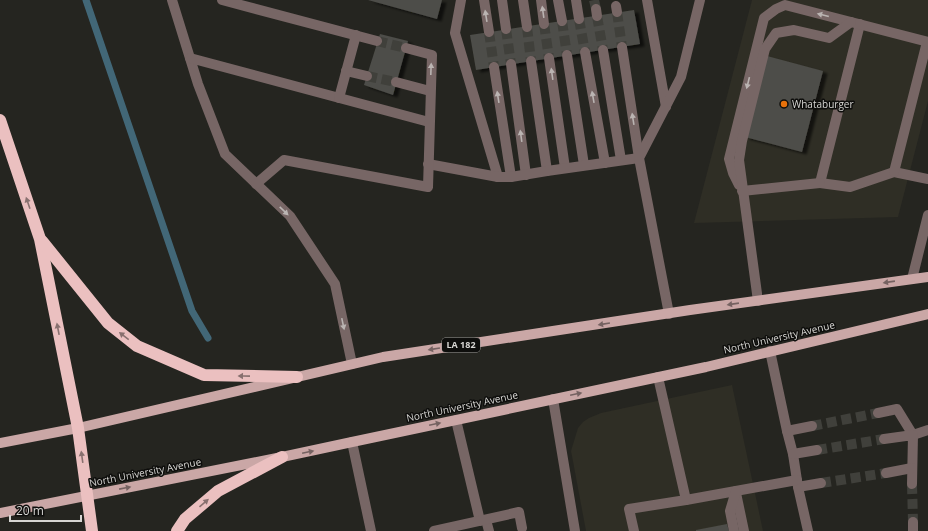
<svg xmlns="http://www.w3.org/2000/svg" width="928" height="531" viewBox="0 0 928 531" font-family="'Open Sans',sans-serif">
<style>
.built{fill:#2f2e25}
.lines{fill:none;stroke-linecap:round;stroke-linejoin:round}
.stream{stroke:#426777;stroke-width:7}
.building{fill:#4d4d48;filter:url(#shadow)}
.minor-tunnel{stroke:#40403b;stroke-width:10;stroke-dasharray:10 5;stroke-linecap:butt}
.minor{stroke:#776665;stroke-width:10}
.major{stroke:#caa7a6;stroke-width:10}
.highway{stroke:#ebc0c0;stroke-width:12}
.oneway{fill:#bab4b2}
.oneway2{fill:#88706f}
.oneway3{fill:#756261}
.food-dot{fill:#e8710a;stroke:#0e0e0c;stroke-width:1.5}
.labels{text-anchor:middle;stroke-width:3;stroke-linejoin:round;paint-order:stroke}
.shield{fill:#0e0e0c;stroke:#9b9a97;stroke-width:1}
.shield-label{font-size:9px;font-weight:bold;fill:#d7d6d3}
.poi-label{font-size:10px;fill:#d7d6d3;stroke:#0e0e0c;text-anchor:start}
.street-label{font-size:10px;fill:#d7d6d3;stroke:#0e0e0c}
</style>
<defs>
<filter id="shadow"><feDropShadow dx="4.5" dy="2.5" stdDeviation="1" flood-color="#0009"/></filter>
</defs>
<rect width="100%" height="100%" fill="#252520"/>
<!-- built -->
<g class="built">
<path d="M752 0H928V101L898 217 694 223Z"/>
<path d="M732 385 763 531H586L572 456 571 451 578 428 583 422 589 418 601 413Z"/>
</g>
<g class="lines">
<!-- stream -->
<path class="stream" d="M86 0 192 311 208 338"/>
</g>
<!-- building -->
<g class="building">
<path d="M368 0H442L437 19Z"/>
<path d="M634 10 640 44 476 70 470 35Z"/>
<path d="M380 34 408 41 393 95 364 85Z"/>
<path d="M767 56 823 71 802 152 745 137Z"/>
<path d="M727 524 729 531H696V530Z"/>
</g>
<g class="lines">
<!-- minor-tunnel -->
<g class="minor-tunnel">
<path d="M594 0 596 9"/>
<path d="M617 12 622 47"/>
<path d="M597 16 603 50"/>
<path d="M579 19 585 52"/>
<path d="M562 21 567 55"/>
<path d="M544 24 549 58"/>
<path d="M527 27 531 61"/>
<path d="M506 29 511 64"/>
<path d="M489 32 494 67"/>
<path d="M377 41 406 48"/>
<path d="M367 76 396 82"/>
<path d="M812 426 878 413"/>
<path d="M817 450 884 439"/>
<path d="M821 483 886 473"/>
<path d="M912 484 913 522"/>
</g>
<!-- minor -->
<g class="minor">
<path d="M172 0 198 84 225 154 290 216 335 284 352 364"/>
<path d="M222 0 377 41"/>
<path d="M461 0 455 33 498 177"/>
<path d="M484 0 489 32"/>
<path d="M502 0 506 29"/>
<path d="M523 0 527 27"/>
<path d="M541 0 544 24"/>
<path d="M558 0 562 21"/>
<path d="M576 0 579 19"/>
<path d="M647 0 666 107"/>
<path d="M616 6 617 12"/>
<path d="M596 9 597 16"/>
<path d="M860 24 820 183 850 187 894 172 928 179"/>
<path d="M603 50 621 160"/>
<path d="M585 52 605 163"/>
<path d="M567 55 584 165"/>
<path d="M190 58 429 122"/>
<path d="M549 58 565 168"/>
<path d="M531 61 547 171"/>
<path d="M511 64 526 175"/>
<path d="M494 67 511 177"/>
<path d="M346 71 367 76"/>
<path d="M396 82 430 91"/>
<path d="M339 98 356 35"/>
<path d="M428 164 498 177H511L547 171 639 158 622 47"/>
<path d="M894 172 927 42"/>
<path d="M256 184 284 160 428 187 432 55 406 48"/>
<path d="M739 185 733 173 729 159 764 18 776 9 785 5 928 42"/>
<path d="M742 191 820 183"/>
<path d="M912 279 928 215"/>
<path d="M758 301 739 160 742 141 765 49 776 33 794 30 829 38 851 22"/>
<path d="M669 314 639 158 681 77 700 0"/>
<path d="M770 351 787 431 793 454 798 487 808 531"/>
<path d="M553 399 575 531"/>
<path d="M878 413 897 409 913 435 928 430"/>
<path d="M456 420 480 521"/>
<path d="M787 431 812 426"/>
<path d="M884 439 913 435 912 484"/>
<path d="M352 442 371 531"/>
<path d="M793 454 817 450"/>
<path d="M886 473 912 468"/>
<path d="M798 487 821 483"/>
<path d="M736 493 744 531"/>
<path d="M686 500 797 480"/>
<path d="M486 520 489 531"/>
<path d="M434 531 519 512 522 528"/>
<path d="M634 531 629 509 686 500 658 377"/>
<path d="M734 531 730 511 736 491"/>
<path d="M913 531V522"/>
</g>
<!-- major -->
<g class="major">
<path d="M0 443 78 428 383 357 690 310 928 277"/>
<path d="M0 513 282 457 352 442 706 367 928 314"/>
</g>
<!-- highway -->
<g class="highway">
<path d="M0 120 40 239 78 428 92 531"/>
<path d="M42 241 108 323 137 346 204 375 297 377"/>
<path d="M177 531 185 519 218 491 282 457"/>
</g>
</g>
<!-- one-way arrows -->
<defs><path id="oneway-solid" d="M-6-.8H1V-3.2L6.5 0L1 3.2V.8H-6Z"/></defs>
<g class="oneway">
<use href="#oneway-solid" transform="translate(543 12) rotate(-98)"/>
<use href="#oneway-solid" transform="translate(823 15) rotate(-166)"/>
<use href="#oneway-solid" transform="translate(486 16) rotate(-99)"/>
<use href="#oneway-solid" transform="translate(431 69) rotate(-88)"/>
<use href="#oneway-solid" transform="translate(552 74) rotate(-98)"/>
<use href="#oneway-solid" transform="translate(748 83) rotate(104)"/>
<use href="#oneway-solid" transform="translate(498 97) rotate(-99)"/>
<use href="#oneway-solid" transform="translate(593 97) rotate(-100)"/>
<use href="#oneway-solid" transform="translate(633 119) rotate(-99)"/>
<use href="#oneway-solid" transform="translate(521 136) rotate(-98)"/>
<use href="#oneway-solid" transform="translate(284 211) rotate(44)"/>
<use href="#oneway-solid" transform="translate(343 324) rotate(78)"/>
</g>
<g class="oneway2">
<use href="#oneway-solid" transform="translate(28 203) rotate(-109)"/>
<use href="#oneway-solid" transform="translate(58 329) rotate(-101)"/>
<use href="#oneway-solid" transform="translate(124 336) rotate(-142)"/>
<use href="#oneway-solid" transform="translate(244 376) rotate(-179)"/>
<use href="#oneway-solid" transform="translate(82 457) rotate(-98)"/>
<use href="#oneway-solid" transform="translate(204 503) rotate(-41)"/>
</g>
<g class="oneway3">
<use href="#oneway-solid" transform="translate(889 282) rotate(172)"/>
<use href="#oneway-solid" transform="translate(733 304) rotate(172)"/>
<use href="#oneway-solid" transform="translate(604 324) rotate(171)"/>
<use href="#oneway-solid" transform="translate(434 349) rotate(171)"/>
<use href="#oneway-solid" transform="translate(576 394) rotate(-12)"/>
<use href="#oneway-solid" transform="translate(435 424) rotate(-12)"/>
<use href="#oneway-solid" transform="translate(308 452) rotate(-12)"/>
<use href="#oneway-solid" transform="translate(125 488) rotate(-11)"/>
</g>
<!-- markers -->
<circle class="food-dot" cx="784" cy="104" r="4"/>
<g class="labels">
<!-- shield labels -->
<rect class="shield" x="442" y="338" width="38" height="14" rx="3"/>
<g class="shield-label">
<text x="461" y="348">LA 182</text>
</g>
<!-- poi labels -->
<g class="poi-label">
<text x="792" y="108">Whataburger</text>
</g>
<!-- street labels -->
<g class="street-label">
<text transform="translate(779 337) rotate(-13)" y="4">North University Avenue</text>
<text transform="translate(462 406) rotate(-12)" y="4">North University Avenue</text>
<text transform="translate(145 472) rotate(-11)" y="4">North University Avenue</text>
</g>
</g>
<!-- scale -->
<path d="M10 515v6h71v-6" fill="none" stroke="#d7d6d3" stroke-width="2"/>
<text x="16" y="515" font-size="12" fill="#d7d6d3" stroke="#0e0e0c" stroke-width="3" paint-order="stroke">20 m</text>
</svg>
